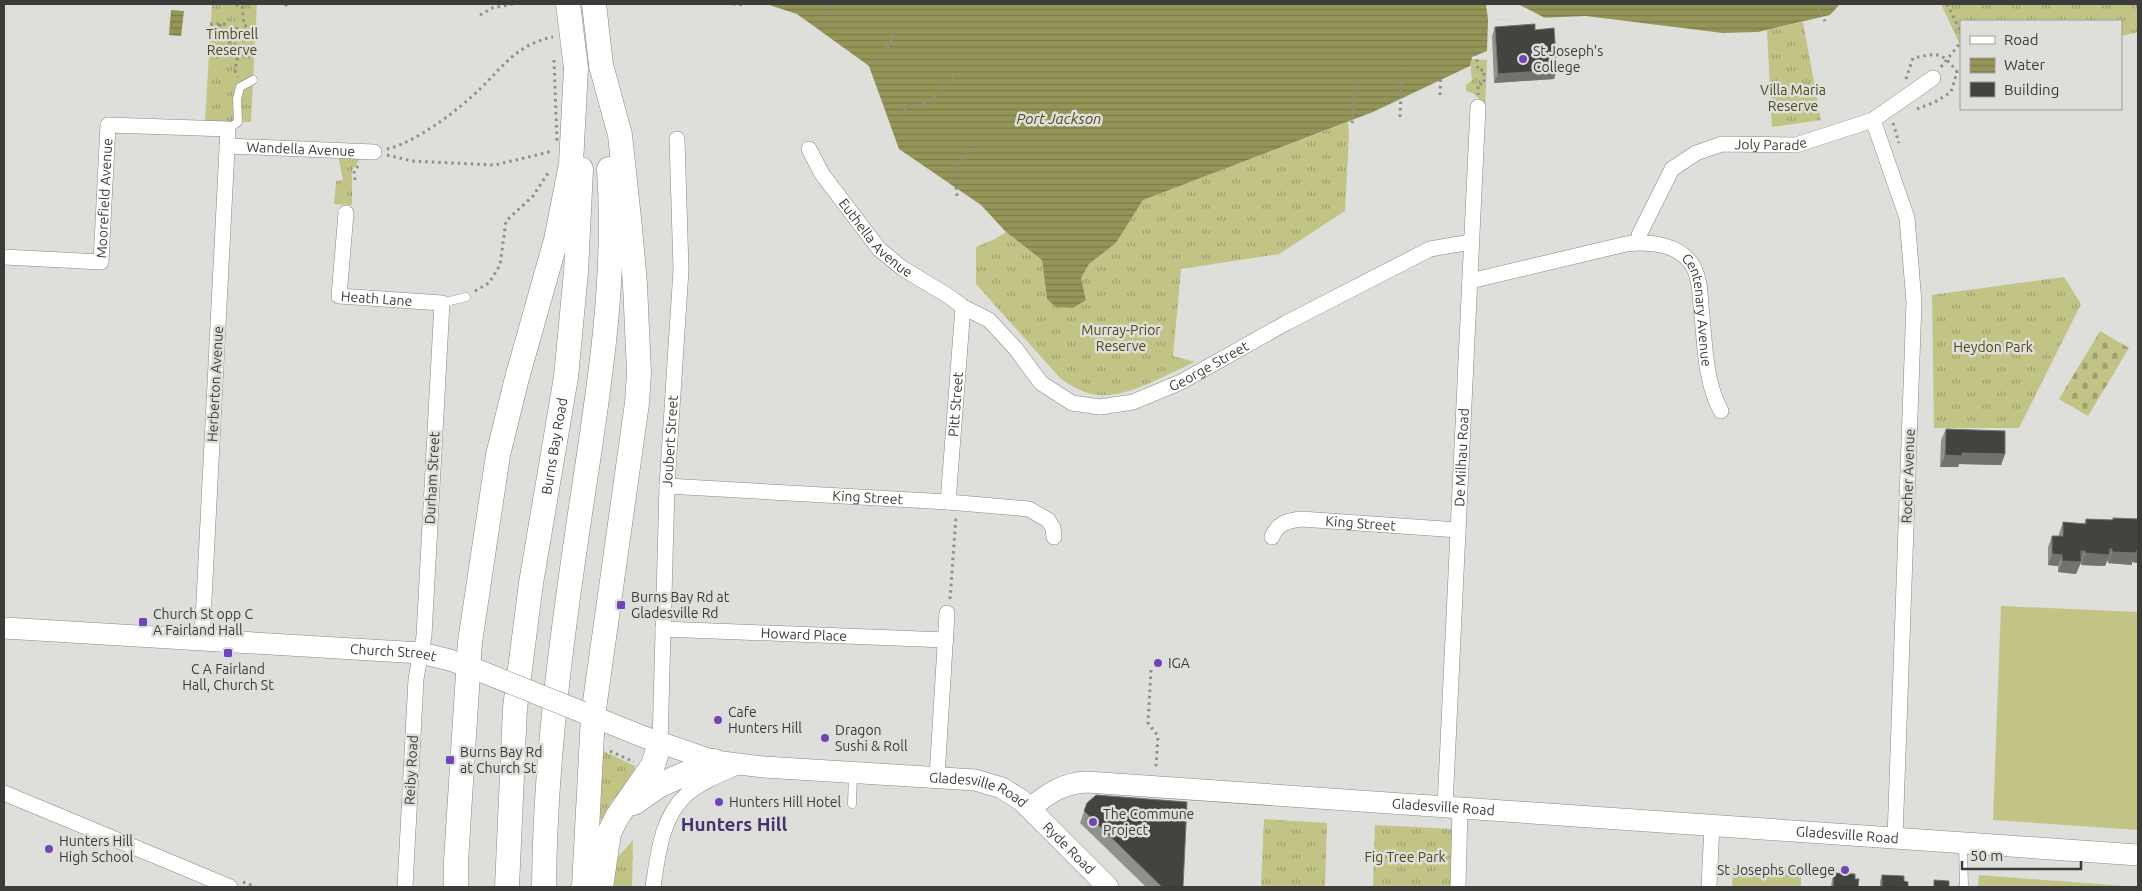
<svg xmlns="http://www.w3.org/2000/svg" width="2142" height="891" viewBox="0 0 2142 891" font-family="Ubuntu,sans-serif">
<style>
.grass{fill:url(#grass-tufts)}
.cemetery{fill:url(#cemetery-stones)}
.pitch{fill:#c2c486}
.water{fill:url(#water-rules)}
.pier{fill:#dededa}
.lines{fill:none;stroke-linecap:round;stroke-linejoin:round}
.lane-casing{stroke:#878883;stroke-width:9}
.street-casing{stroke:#878883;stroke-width:16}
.secondary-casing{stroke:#878883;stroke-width:22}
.primary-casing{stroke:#878883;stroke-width:25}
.path{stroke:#8e8e8b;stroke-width:3;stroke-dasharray:2.5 4;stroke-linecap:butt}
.lane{stroke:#fff;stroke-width:8}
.street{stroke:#fff;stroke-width:15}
.secondary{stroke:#fff;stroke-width:21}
.primary{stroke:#fff;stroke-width:24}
.secondary-bridge-casing{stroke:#878883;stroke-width:22;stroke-linecap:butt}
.primary-bridge-casing{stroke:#878883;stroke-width:25;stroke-linecap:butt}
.path-bridge{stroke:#8e8e8b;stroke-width:3;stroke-dasharray:2.5 4;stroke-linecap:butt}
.secondary-bridge{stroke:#fff;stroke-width:21}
.primary-bridge{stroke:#fff;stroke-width:24}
.wall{fill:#90908c}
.shaded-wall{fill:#72726e}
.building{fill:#43433f;stroke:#72726e}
.poi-dot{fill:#7343ba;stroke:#dededa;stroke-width:2}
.labels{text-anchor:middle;stroke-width:5;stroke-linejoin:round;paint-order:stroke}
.park-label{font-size:14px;fill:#4a4a1a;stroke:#dededa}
.poi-label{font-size:14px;fill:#3b3b39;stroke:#dededa;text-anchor:start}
.street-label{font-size:14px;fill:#3b3b39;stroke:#dededa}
.water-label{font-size:15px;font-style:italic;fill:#4d4d1d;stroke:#dededa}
.district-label{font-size:19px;font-weight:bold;fill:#48326e;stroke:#dededa}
</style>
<defs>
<pattern id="grass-tufts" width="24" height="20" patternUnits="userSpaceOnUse" patternTransform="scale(1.25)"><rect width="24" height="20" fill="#c2c486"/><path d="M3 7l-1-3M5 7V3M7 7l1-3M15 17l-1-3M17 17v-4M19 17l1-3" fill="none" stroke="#9fa06f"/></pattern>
<pattern id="cemetery-stones" width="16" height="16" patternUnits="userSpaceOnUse" patternTransform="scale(1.25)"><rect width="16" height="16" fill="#c2c486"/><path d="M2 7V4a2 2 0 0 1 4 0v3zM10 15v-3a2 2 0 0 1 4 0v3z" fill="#9fa06f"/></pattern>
<pattern id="water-rules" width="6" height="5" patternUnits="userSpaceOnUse" patternTransform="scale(1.25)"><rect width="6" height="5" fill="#949557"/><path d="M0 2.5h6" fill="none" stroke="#7a7b49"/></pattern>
</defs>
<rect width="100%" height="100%" fill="#dededa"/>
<!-- grass -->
<g class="grass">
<path d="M212 4H257L251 122 205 121Z"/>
<path d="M1941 4H2138V32L2121 36V21H1961V47Z"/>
<path d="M1803 22 1821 120 1772 127 1767 30Z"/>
<path d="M1470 59 1487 60 1485 110C1480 100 1478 94 1466 91V85L1472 80Z"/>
<path d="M1348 122 1349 135 1345 211 1279 254 1181 269 1173 356 1195 362C1169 373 1128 398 1099 395 1084 394 1071 386 1060 378L976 284V247L995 239 1006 232 1042 260 1047 299 1086 300 1081 278 1089 264 1116 243 1143 200Z"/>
<path d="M338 155 361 157 352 171V205L334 204 336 181 343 180Z"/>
<path d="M2064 277 2081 304 2019 428H1934L1932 295Z"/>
<path d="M599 749 635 766 633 779 611 802 603 820 593 819Z"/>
<path d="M1264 819 1327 823 1325 887H1261Z"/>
<path d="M1375 825 1453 829 1451 887H1373Z"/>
<path d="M633 840 632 887H613L616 859Z"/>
</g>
<!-- cemetery -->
<path class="cemetery" d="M2100 331 2129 348 2088 416 2059 399Z"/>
<!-- pitch -->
<g class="pitch">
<path d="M2001 606 2138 612V830L1993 820Z"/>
<path d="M1733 868 1801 869V887H1732Z"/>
<path d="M1979 875 2138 887H1978Z"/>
</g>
<!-- water -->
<g class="water">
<path d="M766 4H1840L1830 15 1758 32 1723 33 1586 16 1488 20 1487 51 1472 57 1470 66 1373 112 1143 200 1116 243 1089 264 1081 278 1086 300 1073 308 1056 307 1047 299 1042 260 1006 232 981 205 899 149 869 66 797 14Z"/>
<path d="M171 10 184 11 181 36 169 35Z"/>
</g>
<!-- pier -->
<path class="pier" d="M1486 4H1518L1547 19 1488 20Z"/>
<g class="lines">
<defs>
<g id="lane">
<path d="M228 129 238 122 237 99 240 87 253 80"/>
<path d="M442 303 466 297"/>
<path d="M852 804 853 774"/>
<path d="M1963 845 1964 887"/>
</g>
<g id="street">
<path d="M1873 120 1907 218 1914 302 1895 838"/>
<path id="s1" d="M227 146 374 152"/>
<path id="s2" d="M809 149 822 174 879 249 902 268 950 297 963 307 989 320 1015 348 1041 383 1072 403 1100 407 1133 402 1181 382 1286 323 1430 249 1471 242"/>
<path id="s3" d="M346 213 339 296 442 303 424 636 416 679 405 887"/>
<path id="s4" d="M1639 242V235L1672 169 1696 153 1722 144 1796 145 1873 120 1933 78"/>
<path id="s5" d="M4 257 101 262 108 125 228 129 202 639"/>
<path id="s6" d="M1470 281 1626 244C1650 241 1682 244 1694 268 1700 280 1700 293 1701 306 1705 340 1704 380 1721 411"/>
<path id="s7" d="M667 486 948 502 1029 509 1048 520 1053 528 1054 537"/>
<path id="s8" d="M948 502 963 307"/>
<path id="s9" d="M1272 537C1278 523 1286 521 1301 519L1458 530"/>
<path id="s10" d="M663 629 946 640"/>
<path id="s11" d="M660 743 667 486 681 270 677 139"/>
<path d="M937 777 947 613"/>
<path d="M4 793 230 887"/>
<path id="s12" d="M1445 807 1478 107"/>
<path d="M653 887C658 855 661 817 687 794 702 781 724 773 742 765"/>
<path d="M1458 887 1460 808"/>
<path d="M1709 887 1712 825"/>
</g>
<g id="secondary">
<path id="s13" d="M4 628 421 653 450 660 483 672"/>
<path id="s14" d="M582 712 644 737 714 761 764 767 975 780 1002 788 1021 800 1108 887"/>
<path id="s15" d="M1030 808C1049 793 1063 783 1087 782L2138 855"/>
</g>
<g id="primary">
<path d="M634 803 660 785 714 761"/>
<path d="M456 887V861L470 642 498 455 517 378 556 240 571 164 576 68"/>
<path id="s16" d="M507 887 515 708 531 583 566 377 576 272 581 169"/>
<path d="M544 887C545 759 562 634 581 507 598 395 617 282 609 169"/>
<path d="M584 887 593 716 637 403 639 373 635 284 630 228 620 135 601 65"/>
<path d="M601 887 609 833 617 817 653 765 660 743"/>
</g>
</defs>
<!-- lane casing -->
<use href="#lane" class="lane-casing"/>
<!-- street casing -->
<use href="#street" class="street-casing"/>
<!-- secondary casing -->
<use href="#secondary" class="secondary-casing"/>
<!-- primary casing -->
<use href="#primary" class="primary-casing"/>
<!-- path -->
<g class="path">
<path d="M286 4V9"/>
<path d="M733 4 744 5"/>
<path d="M1947 4 1961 32"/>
<path d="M1818 8 1825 21"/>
<path d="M480 15 492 8 513 4"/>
<path d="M825 21 831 4"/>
<path d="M210 24H224L254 35V31L244 25 242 6 232 4"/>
<path d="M220 24V27L238 55 235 70 238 77"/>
<path d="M1476 53 1478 70H1484V84H1478V95"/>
<path d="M874 62 887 49 894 32"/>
<path d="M1941 67 1961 42"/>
<path d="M1906 79 1913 58C1937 53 1942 51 1957 72L1951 92 1935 102 1917 109"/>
<path d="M1440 95 1441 66"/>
<path d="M898 112 927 103 955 76"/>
<path d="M1400 117 1402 70"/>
<path d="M1352 123 1356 77"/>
<path d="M1893 123 1899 143"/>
<path d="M387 149C417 142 458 110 480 89 504 65 518 44 553 37"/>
<path d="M387 155 412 161 495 165 553 151"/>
<path d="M355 180 354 171 358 166"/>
<path d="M957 196 954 168 972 149"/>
<path d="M475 291 489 283 500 265 506 221 533 196 548 173"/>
<path d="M950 599 956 517"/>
<path d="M1151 670 1148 723 1158 736 1156 767"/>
<path d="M610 751 634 762"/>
<path d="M243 882 256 887"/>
</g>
<!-- lane -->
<use href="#lane" class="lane"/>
<!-- street -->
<use href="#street" class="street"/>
<!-- secondary -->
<use href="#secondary" class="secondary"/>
<!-- primary -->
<use href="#primary" class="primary"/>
<defs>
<path id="secondary-bridge" d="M485 673 582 712"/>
<g id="primary-bridge">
<path d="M568 4 576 68"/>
<path d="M594 4 601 65"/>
</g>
</defs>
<!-- secondary-bridge casing -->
<use href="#secondary-bridge" class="secondary-bridge-casing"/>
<!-- primary-bridge casing -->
<use href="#primary-bridge" class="primary-bridge-casing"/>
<!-- path-bridge -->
<path class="path-bridge" d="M554 60 557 142"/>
<!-- secondary-bridge -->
<use href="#secondary-bridge" class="secondary-bridge"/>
<!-- primary-bridge -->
<use href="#primary-bridge" class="primary-bridge"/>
</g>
<!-- wall -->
<g class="wall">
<path d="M1495 27 1535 30 1554 79 1494 83 1492 36Z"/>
<path d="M1946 429 2005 454 2001 465 1959 464 1958 467H1940L1941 440Z"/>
<path d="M2113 518 2138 519V563L2132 562V565L2108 563V561H2107L2105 566 2081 565V562L2076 574 2058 572V566L2048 565V547L2052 536H2059V534L2063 522 2084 524 2086 519 2112 520Z"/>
<path d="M1087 803 1183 887H1146L1080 823Z"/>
<path d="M1834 873 1855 879 1858 887H1831L1832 879Z"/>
<path d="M1882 875 1904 881 1908 887H1880V881Z"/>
</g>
<!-- shaded-wall -->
<g class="shaded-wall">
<path d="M1557 70 1554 79 1494 83 1498 74Z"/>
<path d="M1962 453 2005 454 2001 465 1959 464 1958 467H1940L1945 455Z"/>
<path d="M2112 549 2108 561H2107L2105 566 2081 565 2085 553Z"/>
<path d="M2081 551H2085L2081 562Z"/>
<path d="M2138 551V563L2132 562V565L2108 563 2112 552Z"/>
<path d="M2052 554 2062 555 2058 566 2048 565Z"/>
<path d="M2062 561 2081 562 2076 574 2058 572Z"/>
</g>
<!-- building -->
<g class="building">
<path d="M1535 24V30L1554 28 1557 70 1498 74 1495 27Z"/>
<path d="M1946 429 2005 431V454L1962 453V456L1945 455Z"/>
<path d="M2113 518 2138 519V551H2136V553L2112 552V549H2110L2109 555 2085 553V551H2081V562L2062 561V555L2052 554V536H2063V522L2086 524V519L2113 520Z"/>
<path d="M1096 795 1187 802 1183 887H1162L1084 811 1087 803Z"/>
<path d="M1834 873 1855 874V879H1859L1858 887H1833Z"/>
<path d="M1882 875 1904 876V881L1908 882V887H1882Z"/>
<path d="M1934 880 1949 881V887H1934Z"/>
</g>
<!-- markers -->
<g class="poi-dot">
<circle cx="1523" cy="59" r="5"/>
<rect x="616" y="600" width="10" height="10" rx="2.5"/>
<rect x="138" y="617" width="10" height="10" rx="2.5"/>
<rect x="223" y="648" width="10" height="10" rx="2.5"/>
<circle cx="1158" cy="663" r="5"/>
<circle cx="718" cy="720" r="5"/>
<circle cx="825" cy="738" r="5"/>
<rect x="445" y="755" width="10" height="10" rx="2.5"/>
<circle cx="719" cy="802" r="5"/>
<circle cx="1093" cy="822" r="5"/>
<circle cx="49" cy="849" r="5"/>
<circle cx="1845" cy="870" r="5"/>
</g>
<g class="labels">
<!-- park labels -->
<g class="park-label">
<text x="232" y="39">Timbrell<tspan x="232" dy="16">Reserve</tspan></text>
<text x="1793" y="95">Villa Maria<tspan x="1793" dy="16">Reserve</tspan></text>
<text x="1121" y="335">Murray-Prior<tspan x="1121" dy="16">Reserve</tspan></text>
<text x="1993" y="352">Heydon Park</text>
<text x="1405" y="862">Fig Tree Park</text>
</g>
<!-- poi labels -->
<g class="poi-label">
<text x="1533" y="56">St Joseph's<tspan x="1533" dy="16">College</tspan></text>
<text x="631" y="602">Burns Bay Rd at<tspan x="631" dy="16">Gladesville Rd</tspan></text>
<text x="153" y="619">Church St opp C<tspan x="153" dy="16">A Fairland Hall</tspan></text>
<text x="1168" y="668">IGA</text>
<text x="228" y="674" text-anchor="middle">C A Fairland<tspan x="228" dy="16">Hall, Church St</tspan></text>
<text x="728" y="717">Cafe<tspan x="728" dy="16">Hunters Hill</tspan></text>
<text x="835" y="735">Dragon<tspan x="835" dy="16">Sushi &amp; Roll</tspan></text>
<text x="460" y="757">Burns Bay Rd<tspan x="460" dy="16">at Church St</tspan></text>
<text x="729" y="807">Hunters Hill Hotel</text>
<text x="1103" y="819">The Commune<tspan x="1103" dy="16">Project</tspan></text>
<text x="59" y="846">Hunters Hill<tspan x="59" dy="16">High School</tspan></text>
<text x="1835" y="875" text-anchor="end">St Josephs College</text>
</g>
<!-- street labels -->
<g class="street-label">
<text dy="5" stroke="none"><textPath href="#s4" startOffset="186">Joly Parade</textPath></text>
<text dy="5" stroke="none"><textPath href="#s1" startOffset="74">Wandella Avenue</textPath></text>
<text dy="5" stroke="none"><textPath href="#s5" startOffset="161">Moorefield Avenue</textPath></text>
<text dy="5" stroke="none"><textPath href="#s2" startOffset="112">Euthella Avenue</textPath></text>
<text dy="5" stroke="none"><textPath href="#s3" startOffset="121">Heath Lane</textPath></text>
<text dy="5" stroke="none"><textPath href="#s6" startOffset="279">Centenary Avenue</textPath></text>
<text dy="5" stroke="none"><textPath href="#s2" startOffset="518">George Street</textPath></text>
<text transform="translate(215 384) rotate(-87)" y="5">Herberton Avenue</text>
<text dy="5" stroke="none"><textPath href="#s8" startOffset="98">Pitt Street</textPath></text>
<text dy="5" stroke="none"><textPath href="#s11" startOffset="302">Joubert Street</textPath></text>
<text dy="5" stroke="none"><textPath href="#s16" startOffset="444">Burns Bay Road</textPath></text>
<text dy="5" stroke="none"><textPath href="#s12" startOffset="350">De Milhau Road</textPath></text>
<text transform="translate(1908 476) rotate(-88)" y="5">Rocher Avenue</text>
<text transform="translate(432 478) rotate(-87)" y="5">Durham Street</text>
<text dy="5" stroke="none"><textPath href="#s7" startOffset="201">King Street</textPath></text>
<text dy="5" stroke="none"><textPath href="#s9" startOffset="96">King Street</textPath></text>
<text dy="5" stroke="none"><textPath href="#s10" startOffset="141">Howard Place</textPath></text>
<text dy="5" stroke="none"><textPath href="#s13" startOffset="390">Church Street</textPath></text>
<text transform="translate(411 770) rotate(-87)" y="5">Reiby Road</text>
<text dy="5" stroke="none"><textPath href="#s14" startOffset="408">Gladesville Road</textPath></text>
<text dy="5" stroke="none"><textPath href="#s15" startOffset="421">Gladesville Road</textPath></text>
<text dy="5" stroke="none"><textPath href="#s15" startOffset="826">Gladesville Road</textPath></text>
<text dy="5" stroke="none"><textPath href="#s14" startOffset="521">Ryde Road</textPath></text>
</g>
<!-- water labels -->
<g class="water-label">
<text x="1059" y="124">Port Jackson</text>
</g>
<!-- district labels -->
<g class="district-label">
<text x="734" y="831">Hunters Hill</text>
</g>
</g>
<!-- border -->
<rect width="2142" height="891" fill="none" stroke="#3b3b39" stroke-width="10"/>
<!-- legend -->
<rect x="1960" y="20" width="162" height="90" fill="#dededa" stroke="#9d9d9a"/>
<rect x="1970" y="36" width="25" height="8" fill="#ffffff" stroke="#9d9d9a"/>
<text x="2004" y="45" font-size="15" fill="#3b3b39">Road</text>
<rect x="1970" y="58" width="25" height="15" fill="url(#water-rules)" stroke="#9d9d9a"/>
<text x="2004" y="70" font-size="15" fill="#3b3b39">Water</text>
<rect x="1970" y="82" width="25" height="15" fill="#43433f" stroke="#9d9d9a"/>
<text x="2004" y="95" font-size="15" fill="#3b3b39">Building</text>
<!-- scale -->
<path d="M1962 861v8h119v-8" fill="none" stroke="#3b3b39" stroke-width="2.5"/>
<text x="1970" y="861" font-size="15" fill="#3b3b39" stroke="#dededa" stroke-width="4" paint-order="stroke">50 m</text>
</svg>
